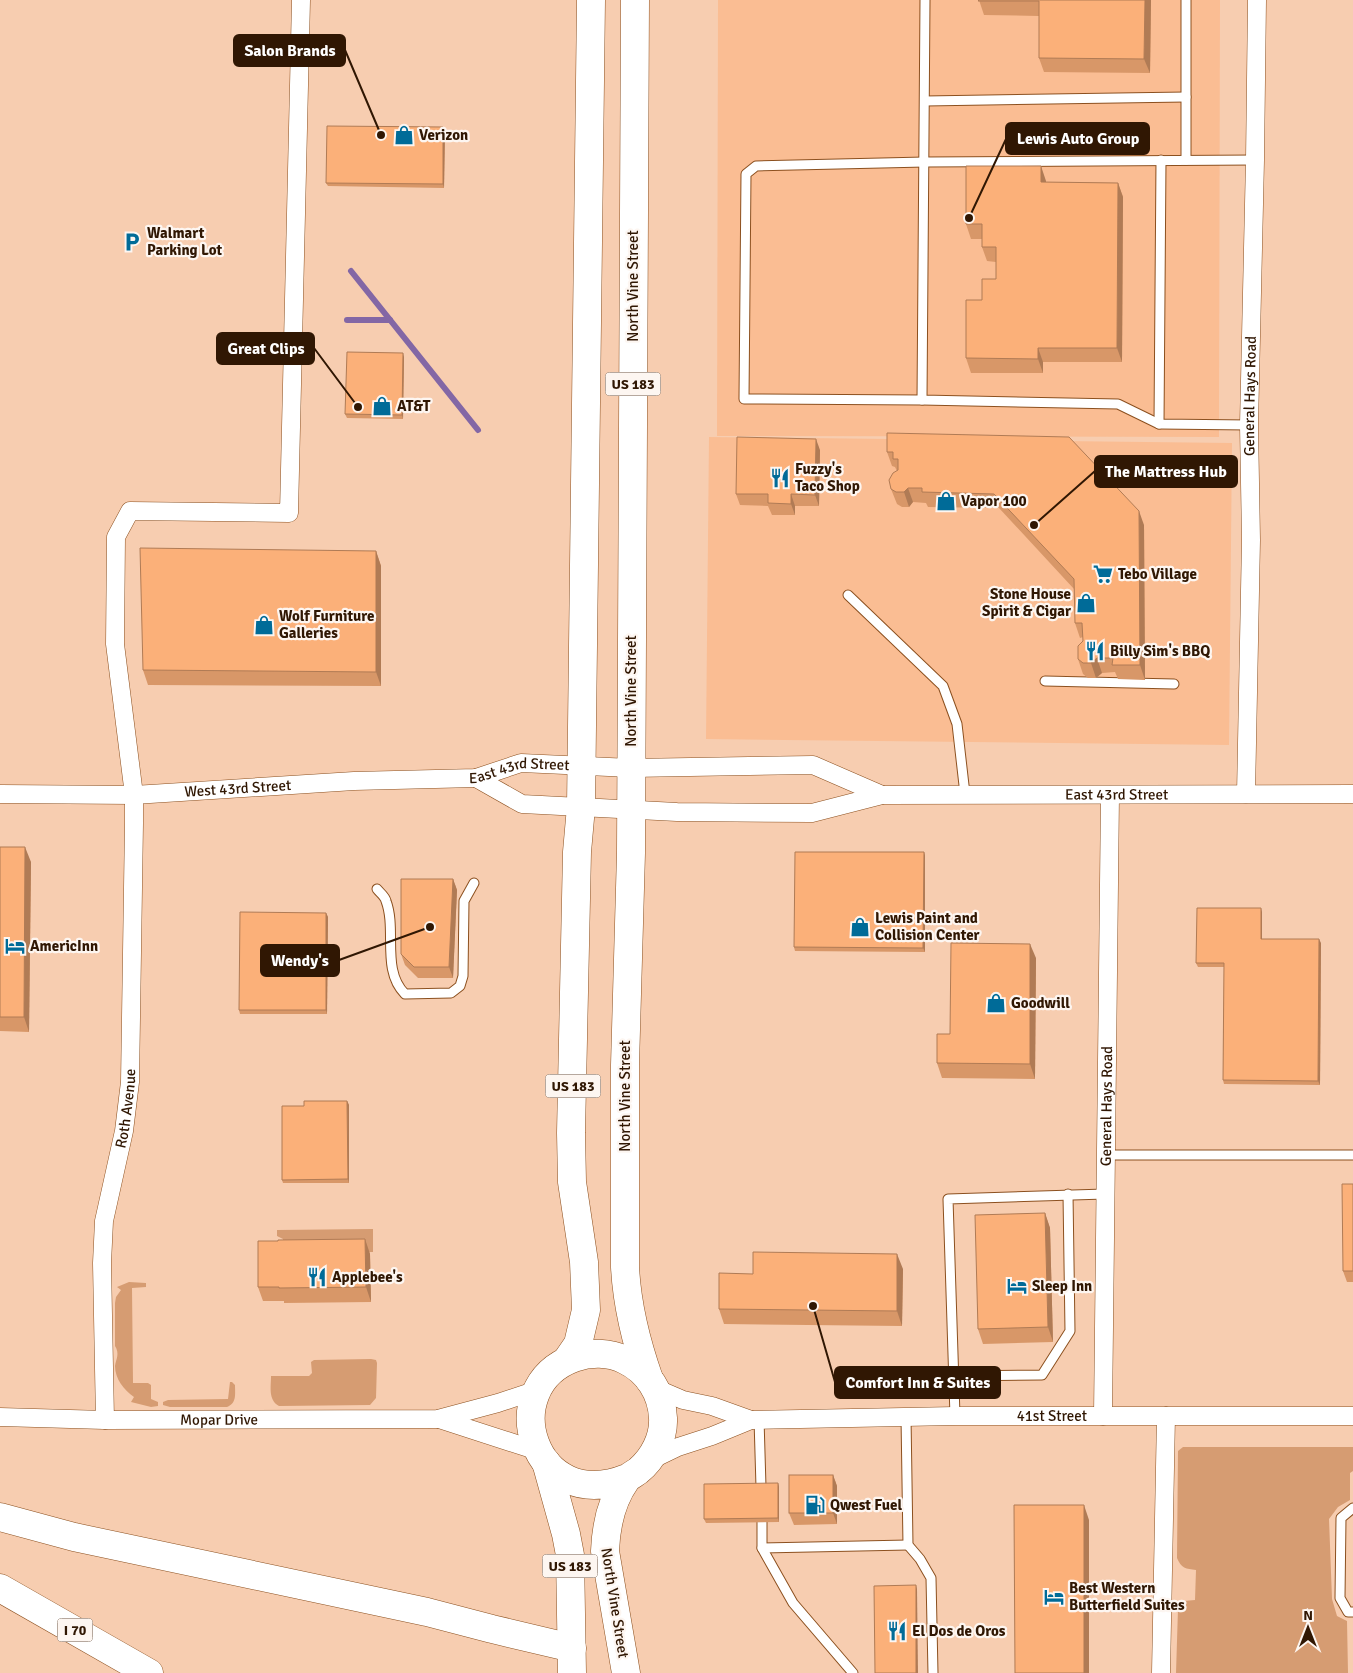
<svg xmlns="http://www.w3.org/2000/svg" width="1353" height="1673" viewBox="0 0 1353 1673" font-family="Signika,sans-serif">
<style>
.built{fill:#fabd93}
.green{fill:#d69c72}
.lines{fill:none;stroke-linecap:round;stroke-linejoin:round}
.stream{stroke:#8367a5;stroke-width:6}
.lane-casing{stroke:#8c501f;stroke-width:11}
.street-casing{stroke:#8c501f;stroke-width:19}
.highway-casing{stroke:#8c501f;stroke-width:29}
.lane{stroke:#fff;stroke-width:9}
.street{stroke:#fff;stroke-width:18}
.highway{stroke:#fff;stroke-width:28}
.wall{fill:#d89768}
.shaded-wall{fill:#b07b55}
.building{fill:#fbb079;stroke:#b07b55}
.labels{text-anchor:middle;stroke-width:4.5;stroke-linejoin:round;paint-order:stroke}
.shield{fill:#fdf6f1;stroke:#6e5a4a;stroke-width:1}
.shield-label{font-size:14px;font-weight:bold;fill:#301703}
.poi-label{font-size:15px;font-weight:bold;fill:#301703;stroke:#fdf6f1;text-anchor:start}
.street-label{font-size:15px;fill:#301703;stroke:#fdf6f1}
.leader{fill:none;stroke:#301703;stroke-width:2}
.callout-dot{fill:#301703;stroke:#fdf6f1;stroke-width:2}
.callout{fill:#301703;stroke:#301703;stroke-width:2}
.callout-label{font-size:16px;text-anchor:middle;font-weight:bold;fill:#fff}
</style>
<rect width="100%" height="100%" fill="#f7cdb0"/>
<!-- built -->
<g class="built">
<path d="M718 0H1220L1219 437 717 436Z"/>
<path d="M709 437 1232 443 1229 745 706 739Z"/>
</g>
<!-- green -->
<g class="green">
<path d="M373 1229V1252L283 1253V1239L277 1236V1230Z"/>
<path d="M129 1282 146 1283V1287L132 1288 133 1383H148L151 1385V1399L158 1402V1406L151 1407 131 1402 134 1397C124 1390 115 1379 115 1366 116 1359 120 1354 115 1346V1303L116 1297 121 1290 117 1287Z"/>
<path d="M371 1359 376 1360 377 1363 376 1398 370 1405 279 1406C268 1400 271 1387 271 1376H309L312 1373 311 1362 314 1360Z"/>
<path d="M230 1382H232L235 1385C235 1394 237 1403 227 1407H170L163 1405V1402L168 1400 228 1399Z"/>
<path d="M1183 1447H1353V1471L1350 1473V1500L1338 1507 1329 1519 1332 1599 1337 1616 1347 1621 1348 1673H1176L1178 1609 1184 1601 1195 1600 1196 1570C1186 1569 1181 1568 1177 1558L1178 1451Z"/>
</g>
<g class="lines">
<!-- stream -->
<g class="stream">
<path d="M351 271 478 430"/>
<path d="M347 320H390"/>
</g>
<defs>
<g id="lane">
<path d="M925 0 922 400 1118 404 1159 424 1249 425"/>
<path d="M1186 0V160"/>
<path d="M925 101 1186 97"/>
<path d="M922 400 744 399 746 174 756 166 925 162 1255 160"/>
<path d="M1159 424 1161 160"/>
<path d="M848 595 943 686 957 724 965 794"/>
<path d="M1045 681 1174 684"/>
<path d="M377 889C380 893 385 896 386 901 397 930 381 970 405 994L451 993 460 986 463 976 464 901 474 883"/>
<path d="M1106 1155H1353"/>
<path d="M954 1376 1042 1375 1070 1331 1068 1194"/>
<path d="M955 1416 948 1199 1105 1194"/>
<path d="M906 1417 908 1545 920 1559 931 1578 933 1673"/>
<path d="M759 1419 761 1487"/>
<path d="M1353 1508 1341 1518 1340 1598 1348 1612H1353"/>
<path d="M762 1522V1548L793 1603 853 1673"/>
<path d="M762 1548 908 1545"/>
</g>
<g id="street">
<path id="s1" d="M476 778 522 804 677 812 812 813 882 795 1353 794"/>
<path id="s2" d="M0 794 134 795 354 781 476 778 521 763 631 768 813 765 882 795"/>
<path id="s3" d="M1246 794 1251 540 1249 425 1255 160 1257 0"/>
<path d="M655 1388 683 1400 712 1406 751 1420"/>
<path id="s4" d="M1103 1416 1110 795"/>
<path id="s5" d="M0 1417 105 1420 438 1419 498 1403 537 1390"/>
<path d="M439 1419 538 1451"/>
<path id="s6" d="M105 1420 102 1263 104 1221 124 1131 130 1082 134 823V795L115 644 116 537 130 511 289 513 301 0"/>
<path id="s7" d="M649 1461 678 1447 712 1436 751 1420 955 1416H1353"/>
<path d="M1161 1673 1166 1416"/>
</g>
<g id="highway">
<path d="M635 0 631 853 625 1065V1267C627 1306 636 1342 649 1379"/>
<path d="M567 1360 578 1344 586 1310 584 1262 572 1182 571 1133 577 852 581 807 591 0"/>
<path d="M546 1462 566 1534 570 1555 572 1673"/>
<path d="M0 1517 74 1537 427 1612 492 1629 572 1648"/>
<path d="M0 1588 149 1673"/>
<path d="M626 1673 605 1551C606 1525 611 1501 626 1480 629 1476 634 1474 638 1471 654 1458 664 1437 663 1418 662 1393 648 1371 625 1360 609 1352 590 1352 574 1358 494 1387 533 1516 627 1478"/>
</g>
</defs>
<!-- lane casing -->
<use href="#lane" class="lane-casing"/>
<!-- street casing -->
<use href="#street" class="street-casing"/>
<!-- highway casing -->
<use href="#highway" class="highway-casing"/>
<!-- lane -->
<use href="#lane" class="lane"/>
<!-- street -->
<use href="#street" class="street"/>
<!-- highway -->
<use href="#highway" class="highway"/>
</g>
<!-- wall -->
<g class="wall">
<path d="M979 0H1151L1150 73 1044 72 1039 58V16L984 15Z"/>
<path d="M443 127 445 131 444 188 328 186 326 183Z"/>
<path d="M1046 181V182L1118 183 1123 197 1122 362H1043V373H971L966 358 982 300 996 279V262L987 261 982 247V239H971L966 224Z"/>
<path d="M404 357 403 419 347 418 345 414Z"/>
<path d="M887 433 1144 525 1145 680 1118 679 1115 672 1102 673 1096 678H1088L1083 674 1078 659 1083 641V637L1080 638 1075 623 1074 589 999 508 928 507 926 503 913 502 909 507H902L897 504 891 489 897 471 895 467 892 466 887 452Z"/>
<path d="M820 450 819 506H795V515H772L768 506 740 505 736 494Z"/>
<path d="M376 551 381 566V686L148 685 143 670Z"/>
<path d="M0 847 31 862 29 1032 0 1031Z"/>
<path d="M924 852 925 856V952L795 951 794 947Z"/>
<path d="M453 879 457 890 453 978H418L405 965 401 954Z"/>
<path d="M1262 912V939L1321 943 1320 1085 1224 1084 1223 1080 1224 967H1198L1196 963Z"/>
<path d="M326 913 328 917 327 1014H240L239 1010Z"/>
<path d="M1036 958 1035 1079 942 1078 937 1063 950 1034Z"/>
<path d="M347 1101 349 1105V1183H283L282 1180 304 1106Z"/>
<path d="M1353 1184V1282H1347L1343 1271Z"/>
<path d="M1045 1213 1050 1228 1053 1342 983 1344 978 1329Z"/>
<path d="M365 1239 370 1254 371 1302 284 1303V1301H263L258 1287 278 1241Z"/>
<path d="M903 1269 902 1326 724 1324 719 1309 753 1274Z"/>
<path d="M833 1475 837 1486V1524L794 1525 789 1513Z"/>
<path d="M778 1483 779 1487V1522L706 1523 704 1519Z"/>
</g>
<!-- shaded-wall -->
<g class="shaded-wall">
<path d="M1145 0H1151L1150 73 1144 59Z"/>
<path d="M443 127 445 131 444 188 443 184Z"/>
<path d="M1041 166 1046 181V197L1041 182Z"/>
<path d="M1118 183 1123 197 1122 362 1117 348Z"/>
<path d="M1038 348 1043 362V373L1038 359Z"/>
<path d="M403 353 404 357 403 419 402 415Z"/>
<path d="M816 439 820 450 819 506 815 495Z"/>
<path d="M908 488 913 502 909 507 904 492Z"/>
<path d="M791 494 795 506V515L791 504Z"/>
<path d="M1139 511 1144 525 1145 680 1140 665Z"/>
<path d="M376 551 381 566V686L376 672Z"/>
<path d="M1097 658 1102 673 1096 678 1091 663Z"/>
<path d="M25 847 31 862 29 1032 24 1017Z"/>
<path d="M924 852 925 856V952L923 948Z"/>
<path d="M453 879 457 890 453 978 449 967Z"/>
<path d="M1261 908 1262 912V942L1261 939Z"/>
<path d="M326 913 328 917 327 1014 326 1010Z"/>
<path d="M1319 939 1321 943 1320 1085 1318 1081Z"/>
<path d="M1030 944 1036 958 1035 1079 1030 1064Z"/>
<path d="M347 1101 349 1105V1183L348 1179Z"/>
<path d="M1045 1213 1050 1228 1053 1342 1048 1327Z"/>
<path d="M365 1239 370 1254 371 1302 366 1287Z"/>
<path d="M897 1254 903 1269 902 1326 897 1311Z"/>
<path d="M833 1475 837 1486V1524L833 1513Z"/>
<path d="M778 1483 779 1487V1522L778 1518Z"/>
<path d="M1084 1505 1089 1520V1673H1084Z"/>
<path d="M916 1585 917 1589 918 1673H916Z"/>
</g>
<!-- building -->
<g class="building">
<path d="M979 0H1145L1144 59 1039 58V1H978Z"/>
<path d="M327 126 443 127V184L326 183Z"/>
<path d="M966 166H1041V182L1118 183 1117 348H1038V359L966 358V300H982V279H996V247H982V224H966Z"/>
<path d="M347 352 403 353 402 415 345 414Z"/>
<path d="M887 433 1069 437 1139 511 1140 665H1112L1113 658H1097L1091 663H1083L1078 659V646L1083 641 1082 623H1075L1074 579 994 494 922 492V488H908L904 492H896L891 489 889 480 893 473 898 470V459H893V452H887Z"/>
<path d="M737 437 816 439 815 495 791 494V504L768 503V494H736Z"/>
<path d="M140 548 376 551V672L143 670Z"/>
<path d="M0 847H25L24 1017H0Z"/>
<path d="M795 852H924L923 948 794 947Z"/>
<path d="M401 879H453L449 967H414L401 954Z"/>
<path d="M1197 908H1261V939H1319L1318 1081 1223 1080 1224 963H1196Z"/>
<path d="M240 912 326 913V1010H239Z"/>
<path d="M951 943 1030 944V1064L937 1063V1034H950Z"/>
<path d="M304 1101H347L348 1179 282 1180V1106H304Z"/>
<path d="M1342 1184H1353V1271H1343Z"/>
<path d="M1045 1213 1048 1327 978 1329 975 1215Z"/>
<path d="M365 1239 366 1287 279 1288V1287H258V1241H278V1240Z"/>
<path d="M753 1252 897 1254V1311L719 1309V1273L753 1274Z"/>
<rect x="789" y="1475" width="44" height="38"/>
<path d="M778 1483V1518L704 1519V1484Z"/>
<path d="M1014 1505H1084V1673H1015Z"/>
<path d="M916 1585V1673H875L874 1586Z"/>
</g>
<!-- icons -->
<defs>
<symbol id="shop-bare" viewBox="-9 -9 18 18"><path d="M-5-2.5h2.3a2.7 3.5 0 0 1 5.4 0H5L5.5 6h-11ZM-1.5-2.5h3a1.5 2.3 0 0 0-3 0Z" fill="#006b98" stroke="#fdf6f1" stroke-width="2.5" paint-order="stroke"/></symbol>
<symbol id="parking-bare" viewBox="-9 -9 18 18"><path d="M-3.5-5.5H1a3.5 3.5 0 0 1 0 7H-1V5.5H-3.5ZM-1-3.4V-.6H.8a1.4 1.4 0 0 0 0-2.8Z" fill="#006b98" stroke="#fdf6f1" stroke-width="2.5" paint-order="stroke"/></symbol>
<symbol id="restaurant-bare" viewBox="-9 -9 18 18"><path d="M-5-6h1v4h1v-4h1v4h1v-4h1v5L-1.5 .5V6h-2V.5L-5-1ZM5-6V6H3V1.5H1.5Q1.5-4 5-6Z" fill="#006b98" stroke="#fdf6f1" stroke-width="2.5" paint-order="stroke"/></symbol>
<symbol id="supermarket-bare" viewBox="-9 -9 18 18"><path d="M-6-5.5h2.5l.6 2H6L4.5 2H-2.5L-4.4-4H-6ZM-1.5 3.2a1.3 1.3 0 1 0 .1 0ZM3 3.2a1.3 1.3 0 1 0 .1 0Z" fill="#006b98" stroke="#fdf6f1" stroke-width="2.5" paint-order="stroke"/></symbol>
<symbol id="hotel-bare" viewBox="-9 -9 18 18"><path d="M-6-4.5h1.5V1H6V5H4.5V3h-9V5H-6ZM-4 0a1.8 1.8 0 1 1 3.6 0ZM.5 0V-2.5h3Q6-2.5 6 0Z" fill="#006b98" stroke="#fdf6f1" stroke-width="2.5" paint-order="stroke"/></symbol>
<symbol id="fuel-bare" viewBox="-9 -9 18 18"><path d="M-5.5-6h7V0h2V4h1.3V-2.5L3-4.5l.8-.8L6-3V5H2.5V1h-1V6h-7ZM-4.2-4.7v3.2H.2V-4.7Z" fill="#006b98" stroke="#fdf6f1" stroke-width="2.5" paint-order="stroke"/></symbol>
</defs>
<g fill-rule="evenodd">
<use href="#shop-bare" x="390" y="121" width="28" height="28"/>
<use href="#parking-bare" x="118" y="228" width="28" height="28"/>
<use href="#shop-bare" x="368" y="392" width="28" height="28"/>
<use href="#restaurant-bare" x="766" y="464" width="28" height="28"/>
<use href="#shop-bare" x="932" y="487" width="28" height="28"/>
<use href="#supermarket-bare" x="1089" y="560" width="28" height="28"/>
<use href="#shop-bare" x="1072" y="589" width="28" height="28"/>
<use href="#shop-bare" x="250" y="611" width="28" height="28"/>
<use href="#restaurant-bare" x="1081" y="637" width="28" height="28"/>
<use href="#shop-bare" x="846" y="913" width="28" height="28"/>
<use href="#hotel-bare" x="1" y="932" width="28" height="28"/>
<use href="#shop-bare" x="982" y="989" width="28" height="28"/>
<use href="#restaurant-bare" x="303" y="1263" width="28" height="28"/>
<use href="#hotel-bare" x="1003" y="1272" width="28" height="28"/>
<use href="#fuel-bare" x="801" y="1491" width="28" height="28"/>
<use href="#hotel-bare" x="1040" y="1583" width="28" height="28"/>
<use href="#restaurant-bare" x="883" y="1617" width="28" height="28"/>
</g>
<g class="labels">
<!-- shield labels -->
<g class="shield">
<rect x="605.5" y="372.5" width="55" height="23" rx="4"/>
<rect x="545.5" y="1074.5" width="55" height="23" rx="4"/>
<rect x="542.5" y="1554.5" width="55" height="23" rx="4"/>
<rect x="57.5" y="1618.5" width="35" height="23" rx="4"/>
</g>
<g class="shield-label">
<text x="633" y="389">US 183</text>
<text x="573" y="1091">US 183</text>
<text x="570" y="1571">US 183</text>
<text x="75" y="1635">I 70</text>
</g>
<!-- poi labels -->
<g class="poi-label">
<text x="419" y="140">Verizon</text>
<text x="147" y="238">Walmart<tspan x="147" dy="17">Parking Lot</tspan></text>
<text x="397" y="411">AT&amp;T</text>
<text x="795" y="474">Fuzzy's<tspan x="795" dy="17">Taco Shop</tspan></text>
<text x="961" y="506">Vapor 100</text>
<text x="1118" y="579">Tebo Village</text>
<text x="1071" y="599" text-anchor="end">Stone House<tspan x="1071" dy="17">Spirit &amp; Cigar</tspan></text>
<text x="279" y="621">Wolf Furniture<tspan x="279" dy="17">Galleries</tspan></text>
<text x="1110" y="656">Billy Sim's BBQ</text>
<text x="875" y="923">Lewis Paint and<tspan x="875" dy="17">Collision Center</tspan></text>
<text x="30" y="951">AmericInn</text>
<text x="1011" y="1008">Goodwill</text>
<text x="332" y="1282">Applebee's</text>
<text x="1032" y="1291">Sleep Inn</text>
<text x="830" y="1510">Qwest Fuel</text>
<text x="1069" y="1593">Best Western<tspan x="1069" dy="17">Butterfield Suites</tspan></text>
<text x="912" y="1636">El Dos de Oros</text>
</g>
<!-- street labels -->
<g class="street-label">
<text transform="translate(633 286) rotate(-90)" y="5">North Vine Street</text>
<text dy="5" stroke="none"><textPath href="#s3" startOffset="398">General Hays Road</textPath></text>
<text transform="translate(631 691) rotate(-90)" y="5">North Vine Street</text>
<text dy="5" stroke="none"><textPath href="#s2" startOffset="521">East 43rd Street</textPath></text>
<text dy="5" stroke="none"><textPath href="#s2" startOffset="238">West 43rd Street</textPath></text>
<text dy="5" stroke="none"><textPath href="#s1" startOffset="650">East 43rd Street</textPath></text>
<text transform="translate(625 1096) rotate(-90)" y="5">North Vine Street</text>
<text dy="5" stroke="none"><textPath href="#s4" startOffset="310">General Hays Road</textPath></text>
<text dy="5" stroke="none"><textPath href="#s6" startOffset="314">Roth Avenue</textPath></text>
<text dy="5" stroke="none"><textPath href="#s7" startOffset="411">41st Street</textPath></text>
<text dy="5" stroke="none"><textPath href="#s5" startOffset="219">Mopar Drive</textPath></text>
<text transform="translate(615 1603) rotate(81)" y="5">North Vine Street</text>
</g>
</g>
<!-- callouts -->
<path class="leader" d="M381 135L345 50M969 218L1006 139M358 407L314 348M1034 525L1095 471M430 927L339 960M813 1306L835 1382"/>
<g class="callout-dot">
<circle cx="381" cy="135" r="5"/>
<circle cx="969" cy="218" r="5"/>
<circle cx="358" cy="407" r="5"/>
<circle cx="1034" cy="525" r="5"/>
<circle cx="430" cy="927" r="5"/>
<circle cx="813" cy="1306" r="5"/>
</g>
<g class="callout">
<rect x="234" y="35" width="111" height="31" rx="5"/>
<rect x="1006" y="123" width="143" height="31" rx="5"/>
<rect x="217" y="333" width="97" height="31" rx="5"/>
<rect x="1095" y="456" width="142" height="31" rx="5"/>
<rect x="261" y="945" width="78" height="31" rx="5"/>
<rect x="835" y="1367" width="165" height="31" rx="5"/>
</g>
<g class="callout-label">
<text x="290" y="56">Salon Brands</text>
<text x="1078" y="144">Lewis Auto Group</text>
<text x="266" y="354">Great Clips</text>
<text x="1166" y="477">The Mattress Hub</text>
<text x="300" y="966">Wendy's</text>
<text x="918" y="1388">Comfort Inn &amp; Suites</text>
</g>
<!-- north arrow -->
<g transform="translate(1308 1628)" stroke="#fdf6f1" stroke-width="4" paint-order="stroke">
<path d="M0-4L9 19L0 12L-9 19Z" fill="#301703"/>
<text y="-8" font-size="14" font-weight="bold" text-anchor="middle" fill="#301703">N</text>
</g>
</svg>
